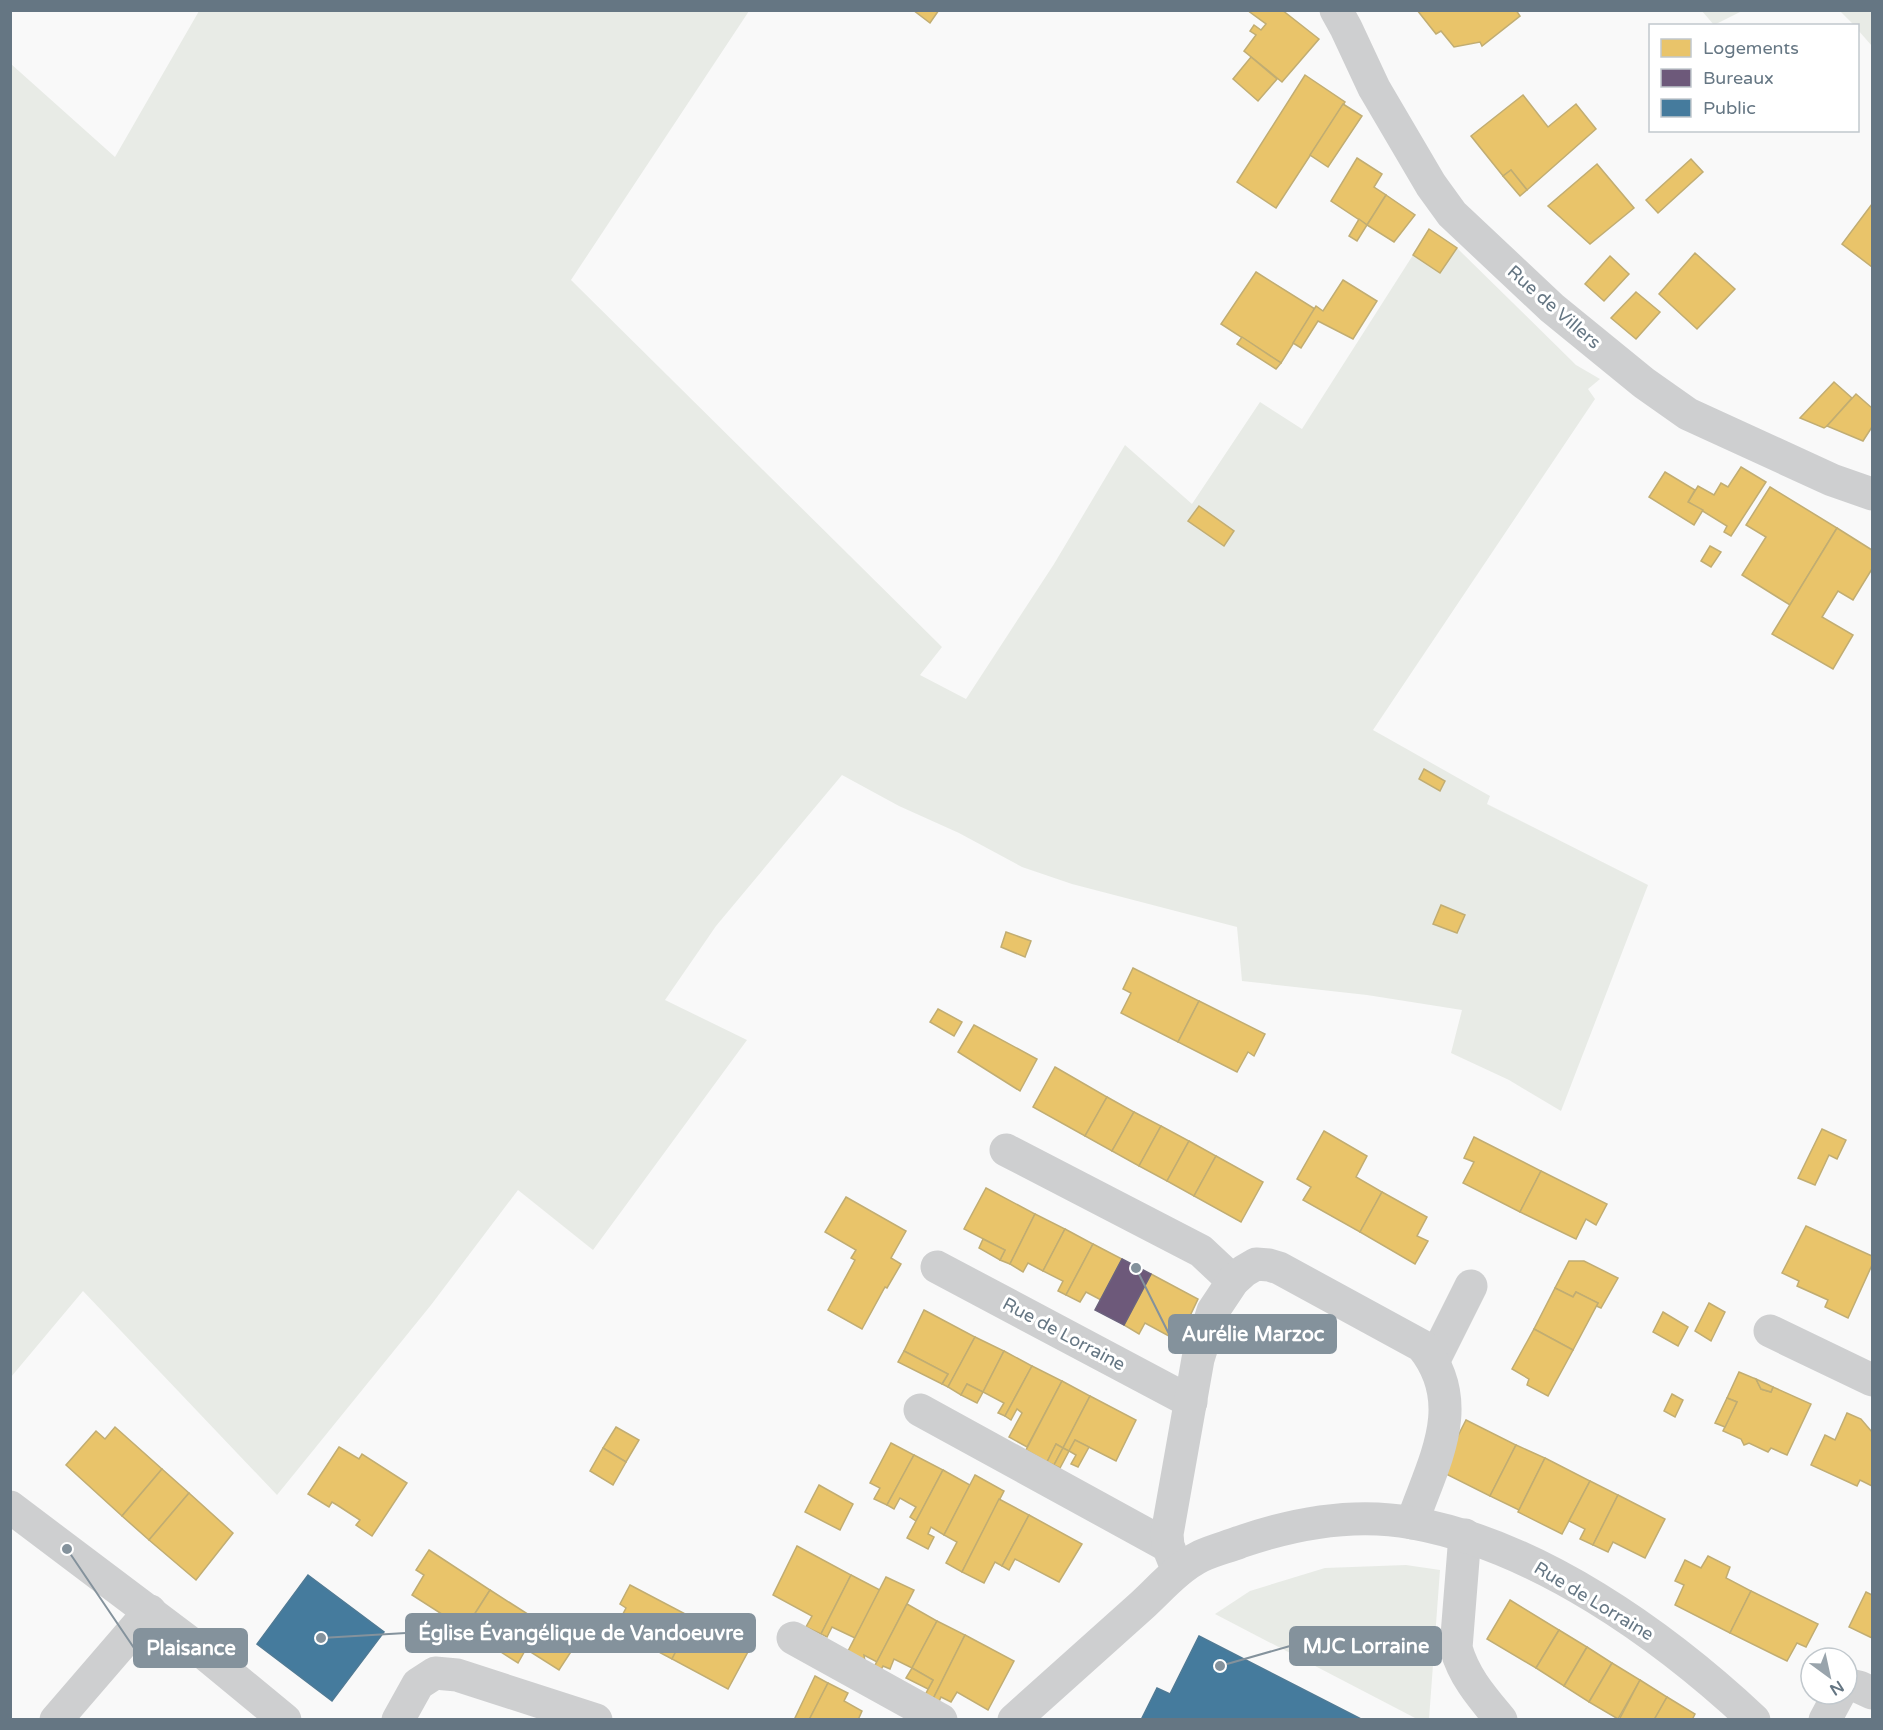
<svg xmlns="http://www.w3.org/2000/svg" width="1883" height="1730" viewBox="0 0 1883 1730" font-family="'Varela Round',sans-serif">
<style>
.green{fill:#e8ebe6}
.homes{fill:#e9c46a;stroke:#c1ad72;stroke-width:1.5}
.offices{fill:#6d597a;stroke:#6b627d;stroke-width:1.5}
.public{fill:#457b9d;stroke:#4f7a95;stroke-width:1.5}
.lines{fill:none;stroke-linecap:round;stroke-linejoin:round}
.minor{stroke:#cecfd0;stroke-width:33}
.labels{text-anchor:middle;stroke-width:6;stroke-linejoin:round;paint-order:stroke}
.street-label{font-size:18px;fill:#657683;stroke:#fff}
.leader{fill:none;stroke:#84929c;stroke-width:2}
.callout-dot{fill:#84929c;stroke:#fff;stroke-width:2}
.callout{fill:#84929c;stroke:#84929c;stroke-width:2}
.callout-label{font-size:20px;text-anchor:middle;font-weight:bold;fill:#fff}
</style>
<rect width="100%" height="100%" fill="#f9f9f9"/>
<!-- green -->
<g class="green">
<path d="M199 11H749L571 280 942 647 920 675 966 699 1054 564 1125 445 1192 504 1260 402 1302 429 1413 255 1440 272 1457 248 1576 365 1600 379 1588 389 1595 399 1373 730 1490 796 1487 804 1648 885 1561 1111 1509 1080 1451 1053 1462 1010 1367 995 1242 981 1237 927 1072 884 1022 867 959 833 899 806 842 775 716 926 665 1000 747 1040 593 1250 518 1190 431 1305 277 1495 83 1291 11 1377V64L115 157Z"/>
<path d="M1702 11H1742L1714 25Z"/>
<path d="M1840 11H1872V46L1858 30V26L1854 25Z"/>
<path d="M1406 1565 1440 1570 1429 1719H1417L1215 1614 1250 1591 1325 1568Z"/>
</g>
<!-- homes -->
<g class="homes">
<path d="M913 10H939L930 23Z"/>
<path d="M1247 10H1282L1319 39 1282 82 1244 51 1256 35 1250 31 1254 25 1261 30 1266 24Z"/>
<path d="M1417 10H1516L1520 16 1482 46 1480 42 1454 47 1441 31 1436 34Z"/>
<path d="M1251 57 1277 79 1258 101 1233 79Z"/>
<path d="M1305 75 1345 102 1276 208 1237 182Z"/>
<path d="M1523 95 1548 127 1576 104 1596 129 1527 190 1511 170 1503 176 1471 136Z"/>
<path d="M1343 104 1362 116 1328 167 1310 155Z"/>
<path d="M1357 158 1382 174 1374 187 1386 195 1367 225 1331 201Z"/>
<path d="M1691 159 1703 172 1658 213 1646 200Z"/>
<path d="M1597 164 1634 208 1590 244 1548 206Z"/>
<path d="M1511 170 1527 190 1520 196 1503 176Z"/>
<path d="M1386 195 1415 215 1394 242 1367 225Z"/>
<path d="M1872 204V267L1842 244Z"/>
<path d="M1359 219 1367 225 1357 241 1349 236Z"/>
<path d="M1429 229 1457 248 1440 273 1413 255Z"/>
<path d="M1695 253 1735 289 1697 329 1659 294Z"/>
<path d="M1610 256 1629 274 1604 301 1585 284Z"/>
<path d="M1256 272 1315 309 1281 363 1221 324Z"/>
<path d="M1343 280 1377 301 1353 339 1318 321 1301 348 1293 343 1316 306 1323 311Z"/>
<path d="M1636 292 1660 312 1636 339 1611 318Z"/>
<path d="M1242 337 1281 363 1276 369 1237 344Z"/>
<path d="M1834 382 1852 398 1827 426 1824 428 1800 418Z"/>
<path d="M1856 394 1872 408V427L1863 441 1827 426Z"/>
<path d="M1741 467 1766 482 1731 536 1724 532 1727 526 1688 502 1698 486 1714 495 1721 483 1728 487Z"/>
<path d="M1665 472 1695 490 1688 502 1703 510 1694 525 1649 497Z"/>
<path d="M1770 487 1837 528 1790 605 1742 575 1766 537 1746 525Z"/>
<path d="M1199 506 1234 531 1224 546 1188 521Z"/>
<path d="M1837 528 1872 550V569L1853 600 1838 591 1822 617 1853 635 1833 669 1772 634Z"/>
<path d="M1710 546 1721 552 1711 567 1701 561Z"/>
<path d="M1424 769 1445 781 1440 791 1419 779Z"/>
<path d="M1441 905 1465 915 1457 933 1433 924Z"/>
<path d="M1006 932 1031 941 1025 957 1001 947Z"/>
<path d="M1133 968 1199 1001 1178 1042 1121 1013 1131 993 1123 989Z"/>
<path d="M1199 1001 1265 1034 1254 1056 1248 1052 1237 1072 1178 1042Z"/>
<path d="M938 1009 962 1022 954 1036 930 1022Z"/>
<path d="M974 1025 1037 1059 1020 1091 958 1052Z"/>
<path d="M1055 1067 1107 1097 1085 1136 1033 1107Z"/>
<path d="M1107 1097 1134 1112 1112 1151 1085 1136Z"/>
<path d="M1134 1112 1161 1126 1139 1166 1112 1151Z"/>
<path d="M1161 1126 1189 1141 1167 1181 1139 1166Z"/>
<path d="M1822 1129 1846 1140 1837 1159 1829 1155 1815 1185 1798 1178Z"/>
<path d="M1324 1131 1367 1156 1356 1177 1382 1192 1360 1232 1303 1200 1311 1187 1297 1179Z"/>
<path d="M1474 1137 1541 1171 1520 1212 1463 1183 1474 1162 1464 1158Z"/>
<path d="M1189 1141 1216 1156 1194 1196 1167 1181Z"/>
<path d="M1216 1156 1263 1182 1241 1222 1194 1196Z"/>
<path d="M1541 1171 1607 1204 1596 1225 1586 1219 1576 1239 1520 1212Z"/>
<path d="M986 1188 1035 1214 1010 1264 1000 1260 1005 1250 964 1229Z"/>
<path d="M1382 1192 1427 1217 1417 1236 1428 1241 1415 1264 1360 1232Z"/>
<path d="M846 1197 906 1231 891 1258 901 1264 887 1288 885 1287 862 1329 828 1310 855 1260 851 1258 856 1250 825 1232Z"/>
<path d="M1035 1214 1065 1229 1043 1271 1028 1263 1023 1272 1010 1264Z"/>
<path d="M1806 1226 1872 1256V1265L1848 1318 1825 1307 1828 1300 1797 1286 1799 1281 1782 1273Z"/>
<path d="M1065 1229 1093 1244 1066 1295 1058 1291 1063 1281 1043 1271Z"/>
<path d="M983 1239 1005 1250 1000 1260 979 1248Z"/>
<path d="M1093 1244 1122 1259 1101 1300 1086 1292 1080 1302 1066 1295Z"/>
<path d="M1569 1261H1584L1618 1278 1601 1308 1596 1306 1598 1303 1576 1292 1573 1297 1555 1288Z"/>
<path d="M1151 1274 1198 1299 1178 1341 1145 1323 1139 1334 1124 1325Z"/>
<path d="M1555 1288 1573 1297 1576 1292 1598 1303 1573 1350 1534 1329Z"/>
<path d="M1709 1303 1725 1312 1711 1341 1695 1331Z"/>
<path d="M924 1310 975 1337 948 1387 942 1384 948 1374 904 1351Z"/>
<path d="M1663 1312 1688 1327 1678 1346 1653 1332Z"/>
<path d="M1534 1329 1573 1350 1548 1396 1527 1385 1529 1379 1512 1369Z"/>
<path d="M975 1337 1004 1351 983 1392 967 1384 961 1395 948 1387Z"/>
<path d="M904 1351 948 1374 942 1384 898 1362Z"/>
<path d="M1004 1351 1032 1366 1005 1416 998 1413 1004 1403 983 1392Z"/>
<path d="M1032 1366 1062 1381 1027 1447 1009 1437 1022 1413 1017 1409 1011 1420 1005 1416Z"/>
<path d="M1739 1372 1756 1379 1761 1389 1771 1392 1773 1387 1811 1404 1787 1455 1771 1448 1768 1452 1749 1443 1744 1445 1741 1439 1723 1431 1737 1402 1727 1398Z"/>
<path d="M1756 1379 1773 1387 1771 1392 1761 1389Z"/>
<path d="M1062 1381 1090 1396 1063 1448 1056 1444 1047 1462 1026 1450Z"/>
<path d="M967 1384 983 1392 977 1403 961 1395Z"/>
<path d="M1672 1394 1683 1400 1675 1417 1664 1411Z"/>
<path d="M1090 1396 1136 1420 1116 1461 1075 1440 1069 1451 1063 1448Z"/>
<path d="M1727 1398 1737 1402 1725 1427 1715 1423Z"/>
<path d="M1847 1413 1861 1419 1872 1432V1486L1860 1480 1857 1486 1811 1465 1825 1435 1835 1440Z"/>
<path d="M1466 1420 1516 1445 1490 1496 1440 1471Z"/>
<path d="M115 1427 162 1469 122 1516 66 1465 96 1431 105 1439Z"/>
<path d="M616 1427 639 1440 626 1462 603 1448Z"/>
<path d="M1075 1440 1089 1447 1078 1467 1071 1464 1076 1455 1069 1451Z"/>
<path d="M891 1443 914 1455 887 1505 874 1499 880 1488 870 1483Z"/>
<path d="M1056 1444 1063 1448 1054 1465 1047 1462Z"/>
<path d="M1516 1445 1545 1458 1519 1510 1490 1496Z"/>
<path d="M339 1447 359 1459 362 1454 407 1483 372 1536 356 1525 360 1520 337 1505 332 1502 329 1507 308 1494Z"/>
<path d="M603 1448 626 1462 613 1485 590 1471Z"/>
<path d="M1063 1448 1069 1451 1060 1468 1054 1465Z"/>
<path d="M914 1455 943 1470 916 1521 910 1517 916 1507 900 1498 894 1509 887 1505Z"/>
<path d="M1545 1458 1590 1481 1562 1534 1518 1512Z"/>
<path d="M162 1469 189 1493 149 1540 122 1516Z"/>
<path d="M943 1470 970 1485 944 1535 931 1527 928 1534 934 1537 928 1549 907 1538Z"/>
<path d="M975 1475 1004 1491 962 1572 946 1563 957 1542 944 1535Z"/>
<path d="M1590 1481 1618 1495 1593 1545 1580 1539 1585 1529 1569 1521Z"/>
<path d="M819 1485 853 1504 840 1530 805 1512Z"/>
<path d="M189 1493 233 1533 196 1580 149 1540Z"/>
<path d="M1618 1495 1665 1519 1645 1558 1613 1542 1608 1552 1593 1545Z"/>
<path d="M999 1499 1029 1515 1002 1566 995 1562 984 1583 962 1572Z"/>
<path d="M1029 1515 1082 1544 1059 1582 1015 1559 1009 1570 1002 1566Z"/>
<path d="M797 1546 851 1575 821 1634 806 1627 812 1616 773 1595Z"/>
<path d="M429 1550 490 1590 465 1629 412 1595 424 1575 416 1570Z"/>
<path d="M1708 1556 1730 1567 1726 1578 1751 1591 1730 1633 1675 1605 1684 1585 1675 1581 1685 1560 1701 1568Z"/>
<path d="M851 1575 880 1590 855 1638 832 1627 827 1637 821 1634Z"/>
<path d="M886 1577 914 1590 877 1662 864 1655 866 1668 845 1657Z"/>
<path d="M630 1585 693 1618 672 1659 615 1629 626 1608 620 1604Z"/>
<path d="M490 1590 551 1629 553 1625 578 1641 559 1670 526 1649 518 1663 465 1629Z"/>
<path d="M1751 1591 1818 1624 1806 1647 1797 1643 1787 1661 1730 1633Z"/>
<path d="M1866 1592 1872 1595V1638L1849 1627Z"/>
<path d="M1510 1600 1559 1630 1536 1668 1487 1639Z"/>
<path d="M907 1604 937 1621 912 1668 894 1659 890 1669 883 1666 879 1674 872 1671Z"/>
<path d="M693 1618 750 1648 728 1689 672 1659Z"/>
<path d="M937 1621 965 1635 932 1701 924 1697 933 1680 912 1668Z"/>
<path d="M1559 1630 1587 1647 1564 1686 1536 1668Z"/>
<path d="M965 1635 1014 1661 988 1710 957 1692 951 1702 941 1697 938 1704 932 1701Z"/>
<path d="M1587 1647 1612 1663 1589 1702 1564 1686Z"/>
<path d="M1612 1663 1640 1680 1618 1719 1589 1702Z"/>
<path d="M912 1668 933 1680 928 1689 906 1678Z"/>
<path d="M815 1676 828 1683 809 1720H794Z"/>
<path d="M1640 1680 1667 1697 1654 1720H1619Z"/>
<path d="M828 1683 848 1693 844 1701 862 1711 858 1720H809Z"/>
<path d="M1667 1697 1695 1714 1692 1720H1654Z"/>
</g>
<!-- offices -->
<path class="offices" d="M1122 1259 1151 1274 1124 1325 1095 1310Z"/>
<!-- public -->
<g class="public">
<path d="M308 1575 384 1632 332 1701 257 1644Z"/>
<path d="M1199 1636 1361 1719 1141 1720 1157 1688 1170 1694Z"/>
</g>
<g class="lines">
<!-- minor -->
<g class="minor">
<path d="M1336 10 1346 28 1374 88 1431 185 1452 214 1552 308 1644 383 1688 414 1832 480 1872 494"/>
<path d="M1006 1150 1201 1251 1233 1281"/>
<path d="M937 1267 1191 1402"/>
<path d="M1770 1331 1872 1380"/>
<path d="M1434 1360 1471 1286"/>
<path d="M920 1410 1168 1546"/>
<path d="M10 1507 205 1654 285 1720"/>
<path d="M1465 1535 1456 1648C1464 1677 1482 1697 1501 1720"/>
<path d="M1178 1571 1168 1546 1167 1534 1198 1359 1213 1311 1233 1281 1244 1271 1256 1264 1269 1265 1279 1268 1422 1346C1469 1404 1433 1462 1412 1523"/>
<path d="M793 1638 941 1720"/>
<path d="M1847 1687 1850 1685 1859 1687 1872 1693"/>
<path d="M56 1720 150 1611"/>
<path d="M398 1720 418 1684 435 1673 457 1675 596 1720"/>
<path d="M1014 1720C1056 1682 1098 1645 1139 1608 1159 1590 1177 1568 1201 1556 1214 1550 1227 1547 1240 1542 1295 1523 1354 1512 1413 1523 1538 1546 1662 1634 1754 1720"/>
<path d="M1825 1720 1839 1694"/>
</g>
</g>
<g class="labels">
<!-- street labels -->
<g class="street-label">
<text transform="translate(1554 307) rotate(41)" y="6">Rue de Villers</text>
<text transform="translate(1064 1334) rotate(28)" y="6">Rue de Lorraine</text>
<text transform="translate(1594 1601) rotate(31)" y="6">Rue de Lorraine</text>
</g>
</g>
<!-- callouts -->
<path class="leader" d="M1136 1268L1169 1334M321 1638L406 1633M1220 1666L1290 1646M67 1549L134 1648"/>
<g class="callout-dot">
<circle cx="1136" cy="1268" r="6"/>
<circle cx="321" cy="1638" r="6"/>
<circle cx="1220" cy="1666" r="6"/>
<circle cx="67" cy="1549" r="6"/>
</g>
<g class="callout">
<rect x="1169" y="1315" width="167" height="38" rx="6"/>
<rect x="406" y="1614" width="349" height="38" rx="6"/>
<rect x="1290" y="1627" width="151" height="38" rx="6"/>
<rect x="134" y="1629" width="113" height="38" rx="6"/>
</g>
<g class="callout-label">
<text x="1253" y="1341">Aurélie Marzoc</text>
<text x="581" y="1640">Église Évangélique de Vandoeuvre</text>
<text x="1366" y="1653">MJC Lorraine</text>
<text x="191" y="1655">Plaisance</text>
</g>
<!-- border -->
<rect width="1883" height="1730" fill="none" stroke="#657683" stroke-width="24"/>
<!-- legend -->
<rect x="1649" y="24" width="210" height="108" fill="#ffffff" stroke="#c1c8cd" stroke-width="1.5"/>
<rect x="1661" y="39" width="30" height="18" fill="#e9c46a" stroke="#c1c8cd" stroke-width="1.5"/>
<text x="1703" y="54" font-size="18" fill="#657683">Logements</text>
<rect x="1661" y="69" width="30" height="18" fill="#6d597a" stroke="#c1c8cd" stroke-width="1.5"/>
<text x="1703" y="84" font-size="18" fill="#657683">Bureaux</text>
<rect x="1661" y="99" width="30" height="18" fill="#457b9d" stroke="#c1c8cd" stroke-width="1.5"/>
<text x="1703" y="114" font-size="18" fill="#657683">Public</text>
<!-- north arrow -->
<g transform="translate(1829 1676) rotate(147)"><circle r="28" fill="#ffffff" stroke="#c1c8cd" stroke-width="1.5"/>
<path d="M0-4.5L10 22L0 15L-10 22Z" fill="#99a4ac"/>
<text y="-9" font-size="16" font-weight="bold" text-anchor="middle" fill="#657683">N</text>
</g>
</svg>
